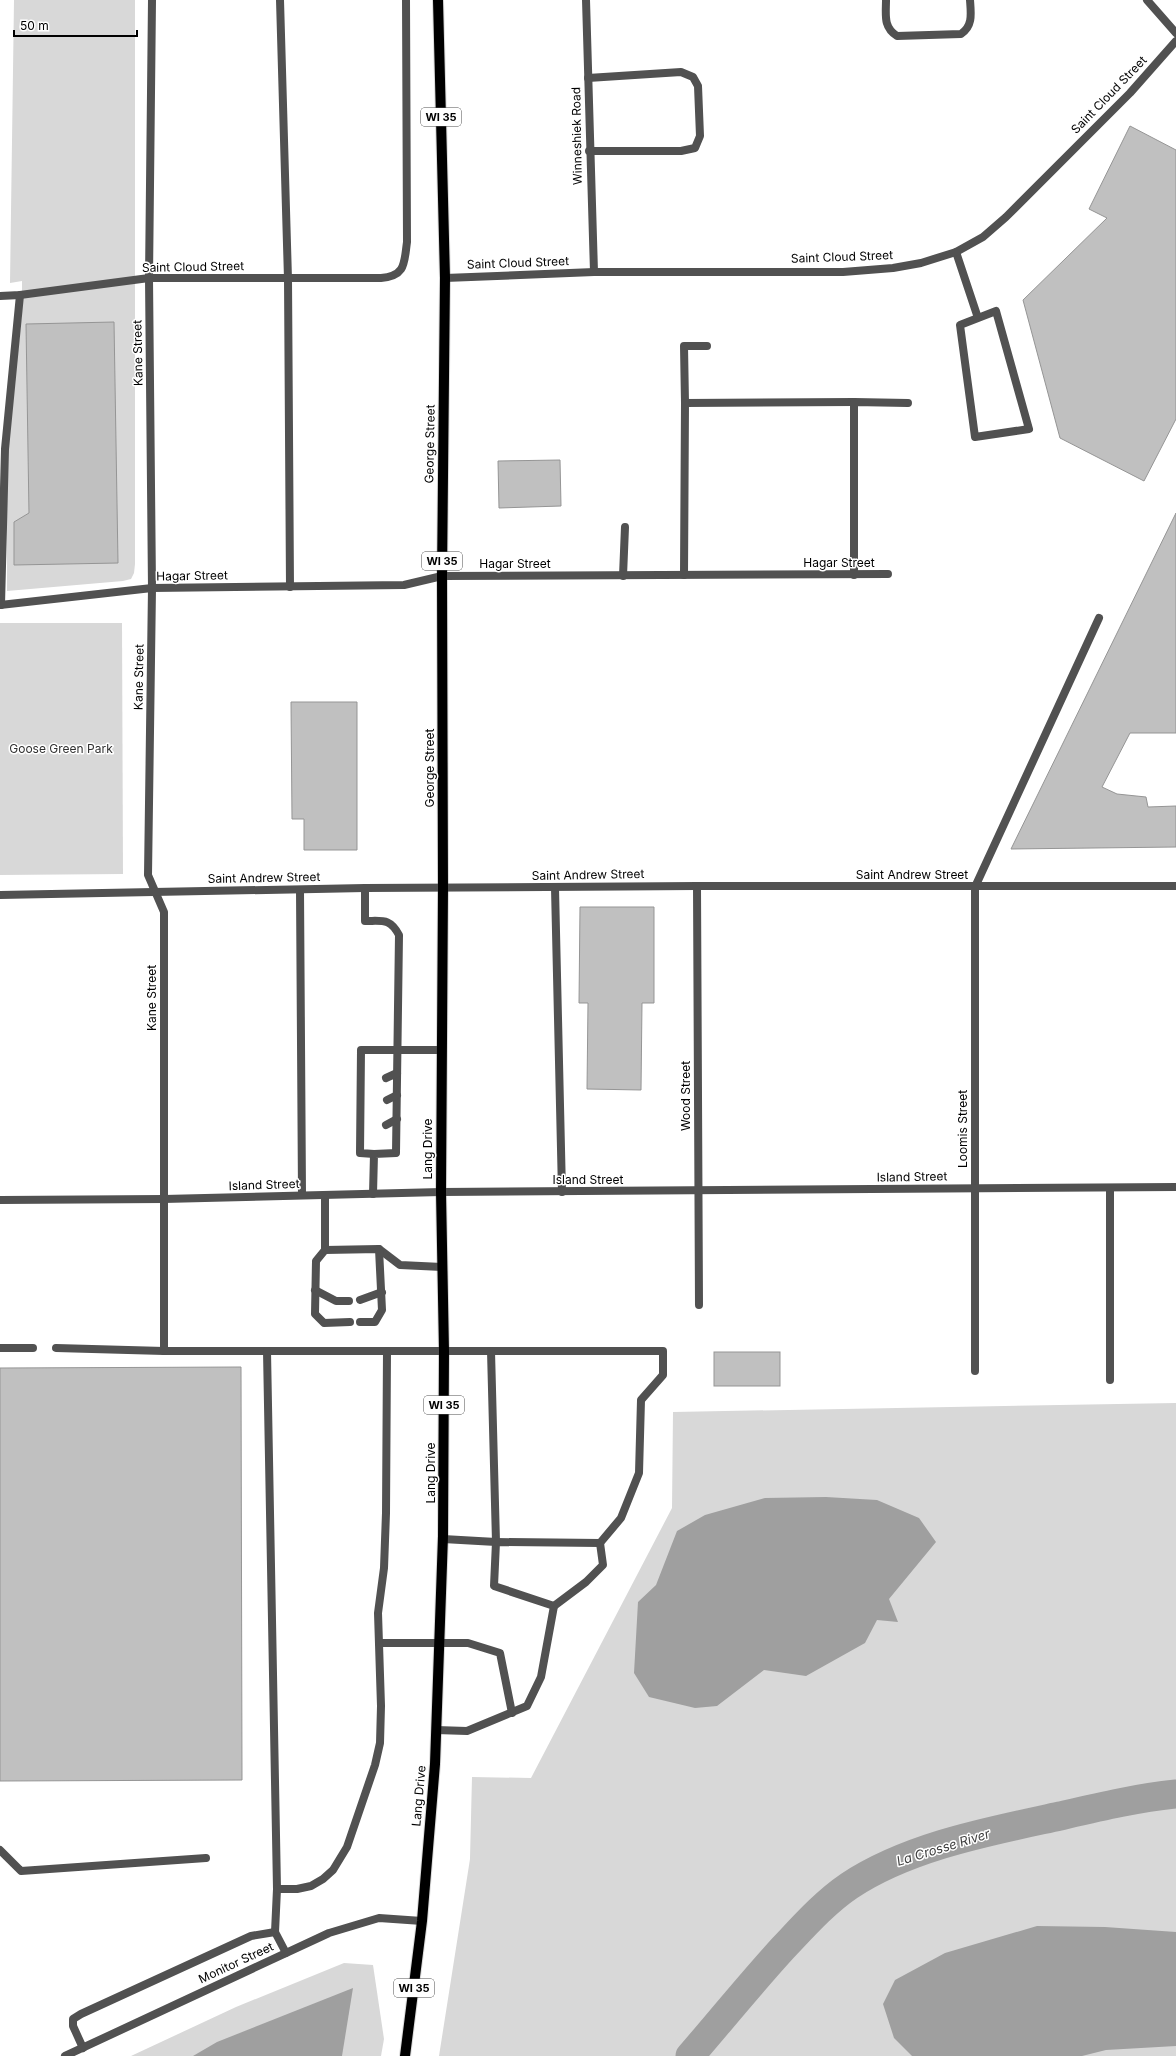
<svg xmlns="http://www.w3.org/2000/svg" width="1176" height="2056" viewBox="0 0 1176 2056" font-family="Inter,sans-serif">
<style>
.green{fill:#d8d8d8}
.water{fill:#9f9f9f}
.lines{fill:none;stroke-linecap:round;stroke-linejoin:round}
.river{stroke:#9f9f9f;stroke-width:29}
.building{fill:#c0c0c0;stroke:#959595}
.primary-casing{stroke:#dbdbdb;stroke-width:12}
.service{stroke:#515151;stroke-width:8}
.minor{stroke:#515151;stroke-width:8}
.primary{stroke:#000;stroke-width:10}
.labels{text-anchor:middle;stroke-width:3;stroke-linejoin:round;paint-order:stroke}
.shield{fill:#fff;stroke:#4c4c4c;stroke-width:1}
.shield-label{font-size:11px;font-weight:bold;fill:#000}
.street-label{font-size:12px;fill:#000;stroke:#fff}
.park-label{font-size:12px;fill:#2f2f2f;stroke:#fff}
.water-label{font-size:13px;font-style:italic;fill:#404040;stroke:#fff}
</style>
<rect width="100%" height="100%" fill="#fff"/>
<!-- green -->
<g class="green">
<path d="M14 0H135V564L134 573 131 579 123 581 7 591V457L22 312V281L10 283Z"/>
<path d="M0 623H122L123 874 0 875Z"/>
<path d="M1176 1403V2056H439L470 1859 472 1777 531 1778 672 1508 673 1412Z"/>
<path d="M344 1963 373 1965 384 2039 381 2056H131L236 2007Z"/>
</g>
<!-- water -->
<g class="water">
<path d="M826 1497 877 1500 919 1518 936 1542 889 1599 898 1622 877 1620 865 1643 806 1676 764 1670 717 1706 695 1708 649 1697 634 1673 638 1602 656 1585 677 1531 705 1515 765 1498Z"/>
<path d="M1037 1926 1105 1927 1176 1932V2046L1106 2050 1082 2056H912L894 2038 883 2004 895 1980 945 1953Z"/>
<path d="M353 1988 342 2056H193L217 2042Z"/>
</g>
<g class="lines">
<!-- river -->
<path class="river" d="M690 2056C721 2020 751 1983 783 1948 803 1927 824 1903 849 1886 909 1846 991 1831 1060 1816 1099 1807 1137 1798 1176 1794"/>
</g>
<!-- building -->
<g class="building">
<path d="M1130 126 1176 150V419L1144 481 1060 438 1023 300 1107 218 1089 209Z"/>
<path d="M114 322 118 563 14 565V522L29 513 26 324Z"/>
<path d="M560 460 561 506 499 508 498 461Z"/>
<path d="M1176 513V733H1130L1102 787 1117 794 1146 797 1148 807 1176 806V847L1011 849Z"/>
<path d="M291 702H357V850H304V819H292Z"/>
<path d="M580 907H654V1003H642L641 1090 587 1089 588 1003H579Z"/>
<rect x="714" y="1352" width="66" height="34"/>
<path d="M241 1367 242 1780 0 1781V1368Z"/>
</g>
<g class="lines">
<defs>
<path id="primary" d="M405 2056 422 1921 435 1764 443 1536 444 1351 441 1192 443 888 442 576 445 278 438 0"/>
</defs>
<!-- primary casing -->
<use href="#primary" class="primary-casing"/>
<!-- service -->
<g class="service">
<path d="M280 0 288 279 290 587"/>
<path d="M886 0C886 15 883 27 897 36L961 34C973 26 971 14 970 0"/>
<path d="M588 78 681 72 693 77 698 86 700 136 695 148 681 151H589"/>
<path d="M956 252 978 318 996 311 1029 429 975 437 960 325 978 318"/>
<path d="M707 346H684L685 403 854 402"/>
<path d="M684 575 685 403"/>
<path d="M854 575V402L908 403"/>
<path d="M623 576 625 527"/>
<path d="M1 605 5 449 20 295"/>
<path d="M975 887 1099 618"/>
<path d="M365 888V921C383 921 390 918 399 935L396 1153 374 1154 373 1194"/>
<path d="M555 888 562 1192"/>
<path d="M300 890 302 1195"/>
<path d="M386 1078 397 1073"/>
<path d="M387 1100 397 1095"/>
<path d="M386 1125 397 1119"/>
<path d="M374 1154 360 1153 361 1050H442"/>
<path d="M325 1195V1250L379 1249 400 1265 442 1267"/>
<path d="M325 1250 316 1261 315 1314 324 1323 350 1322"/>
<path d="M315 1290 336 1301H349"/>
<path d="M360 1300 382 1292"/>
<path d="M360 1322H375L382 1310 379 1249"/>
<path d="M0 1348H33"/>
<path d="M56 1348 164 1351H663V1375L641 1400 639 1473 621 1518 600 1543 496 1542 494 1586 554 1606 541 1677 527 1706 467 1731 436 1730"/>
<path d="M267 1351 277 1889 275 1932 286 1953"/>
<path d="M1110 1380V1188"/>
<path d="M443 1539 496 1542 491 1351"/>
<path d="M554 1606 586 1582 603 1565 600 1543"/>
<path d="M379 1643H468L500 1653 512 1713"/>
<path d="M0 1850 21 1871 206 1858"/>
<path d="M277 1889H297L311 1886 323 1879 333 1870 347 1847 375 1765 380 1743 381 1706 378 1613 384 1568 386 1513 387 1351"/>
<path d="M83 2048 73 2026V2019L81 2014 251 1936 275 1932"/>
</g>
<!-- minor -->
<g class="minor">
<path d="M152 0 149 278 152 588 148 875 164 912V1351"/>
<path d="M586 0 594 272"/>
<path d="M1147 0 1176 33"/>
<path d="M445 278 594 272H843L893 268 921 263 956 252 983 237 1006 217 1130 93 1176 41"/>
<path d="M0 296 20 295 149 278H381C406 276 404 263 407 242L406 0"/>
<path d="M0 605 152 588 404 585 442 576 888 574"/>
<path d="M697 886 699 1305"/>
<path d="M975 887V1371"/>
<path d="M0 895 365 888 697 886H1176"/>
<path d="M0 1200 164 1199 441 1192 1176 1187"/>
<path d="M65 2056 329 1933 379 1918 422 1921"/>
</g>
<!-- primary -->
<use href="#primary" class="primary"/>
</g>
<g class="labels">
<!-- shield labels -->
<g class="shield">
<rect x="421" y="108" width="40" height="18" rx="3"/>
<rect x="422" y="552" width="40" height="18" rx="3"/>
<rect x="424" y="1396" width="40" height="18" rx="3"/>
<rect x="394" y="1979" width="40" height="18" rx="3"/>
</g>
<g class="shield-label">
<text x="441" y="121">WI 35</text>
<text x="442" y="565">WI 35</text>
<text x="444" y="1409">WI 35</text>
<text x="414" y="1992">WI 35</text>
</g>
<!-- street labels -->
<g class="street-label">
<text transform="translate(1109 95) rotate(-46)" y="4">Saint Cloud Street</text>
<text transform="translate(577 136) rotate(-91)" y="4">Winneshiek Road</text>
<text transform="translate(842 257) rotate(-2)" y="4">Saint Cloud Street</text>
<text transform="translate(518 263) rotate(-2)" y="4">Saint Cloud Street</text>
<text transform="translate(193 267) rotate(-1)" y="4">Saint Cloud Street</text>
<text transform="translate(138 353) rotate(-91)" y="4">Kane Street</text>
<text transform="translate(430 444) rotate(-89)" y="4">George Street</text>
<text x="839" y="567">Hagar Street</text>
<text x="515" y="568">Hagar Street</text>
<text transform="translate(192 576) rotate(-1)" y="4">Hagar Street</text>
<text transform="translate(139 677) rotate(-89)" y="4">Kane Street</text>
<text transform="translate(430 768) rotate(-90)" y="4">George Street</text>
<text transform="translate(588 875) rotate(-1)" y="4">Saint Andrew Street</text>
<text x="912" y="879">Saint Andrew Street</text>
<text transform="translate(264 878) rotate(-1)" y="4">Saint Andrew Street</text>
<text transform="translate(152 998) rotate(-90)" y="4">Kane Street</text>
<text transform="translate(686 1096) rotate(-90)" y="4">Wood Street</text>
<text transform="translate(963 1129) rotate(-90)" y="4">Loomis Street</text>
<text transform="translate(428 1149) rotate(-90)" y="4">Lang Drive</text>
<text transform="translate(912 1177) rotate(-1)" y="4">Island Street</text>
<text x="588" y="1184">Island Street</text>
<text transform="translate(264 1185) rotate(-2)" y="4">Island Street</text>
<text transform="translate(431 1473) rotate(-90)" y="4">Lang Drive</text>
<text transform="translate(419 1796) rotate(-85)" y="4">Lang Drive</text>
<text transform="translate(236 1963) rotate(-25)" y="4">Monitor Street</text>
</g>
<!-- park labels -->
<g class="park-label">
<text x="61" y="753">Goose Green Park</text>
</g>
<!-- water labels -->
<g class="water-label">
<text transform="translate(943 1847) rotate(-17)" y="5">La Crosse River</text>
</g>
</g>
<!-- scale -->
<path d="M14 30v6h123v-6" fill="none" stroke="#000000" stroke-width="2"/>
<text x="20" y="30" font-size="12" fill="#000000" stroke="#ffffff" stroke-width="3" paint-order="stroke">50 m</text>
</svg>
